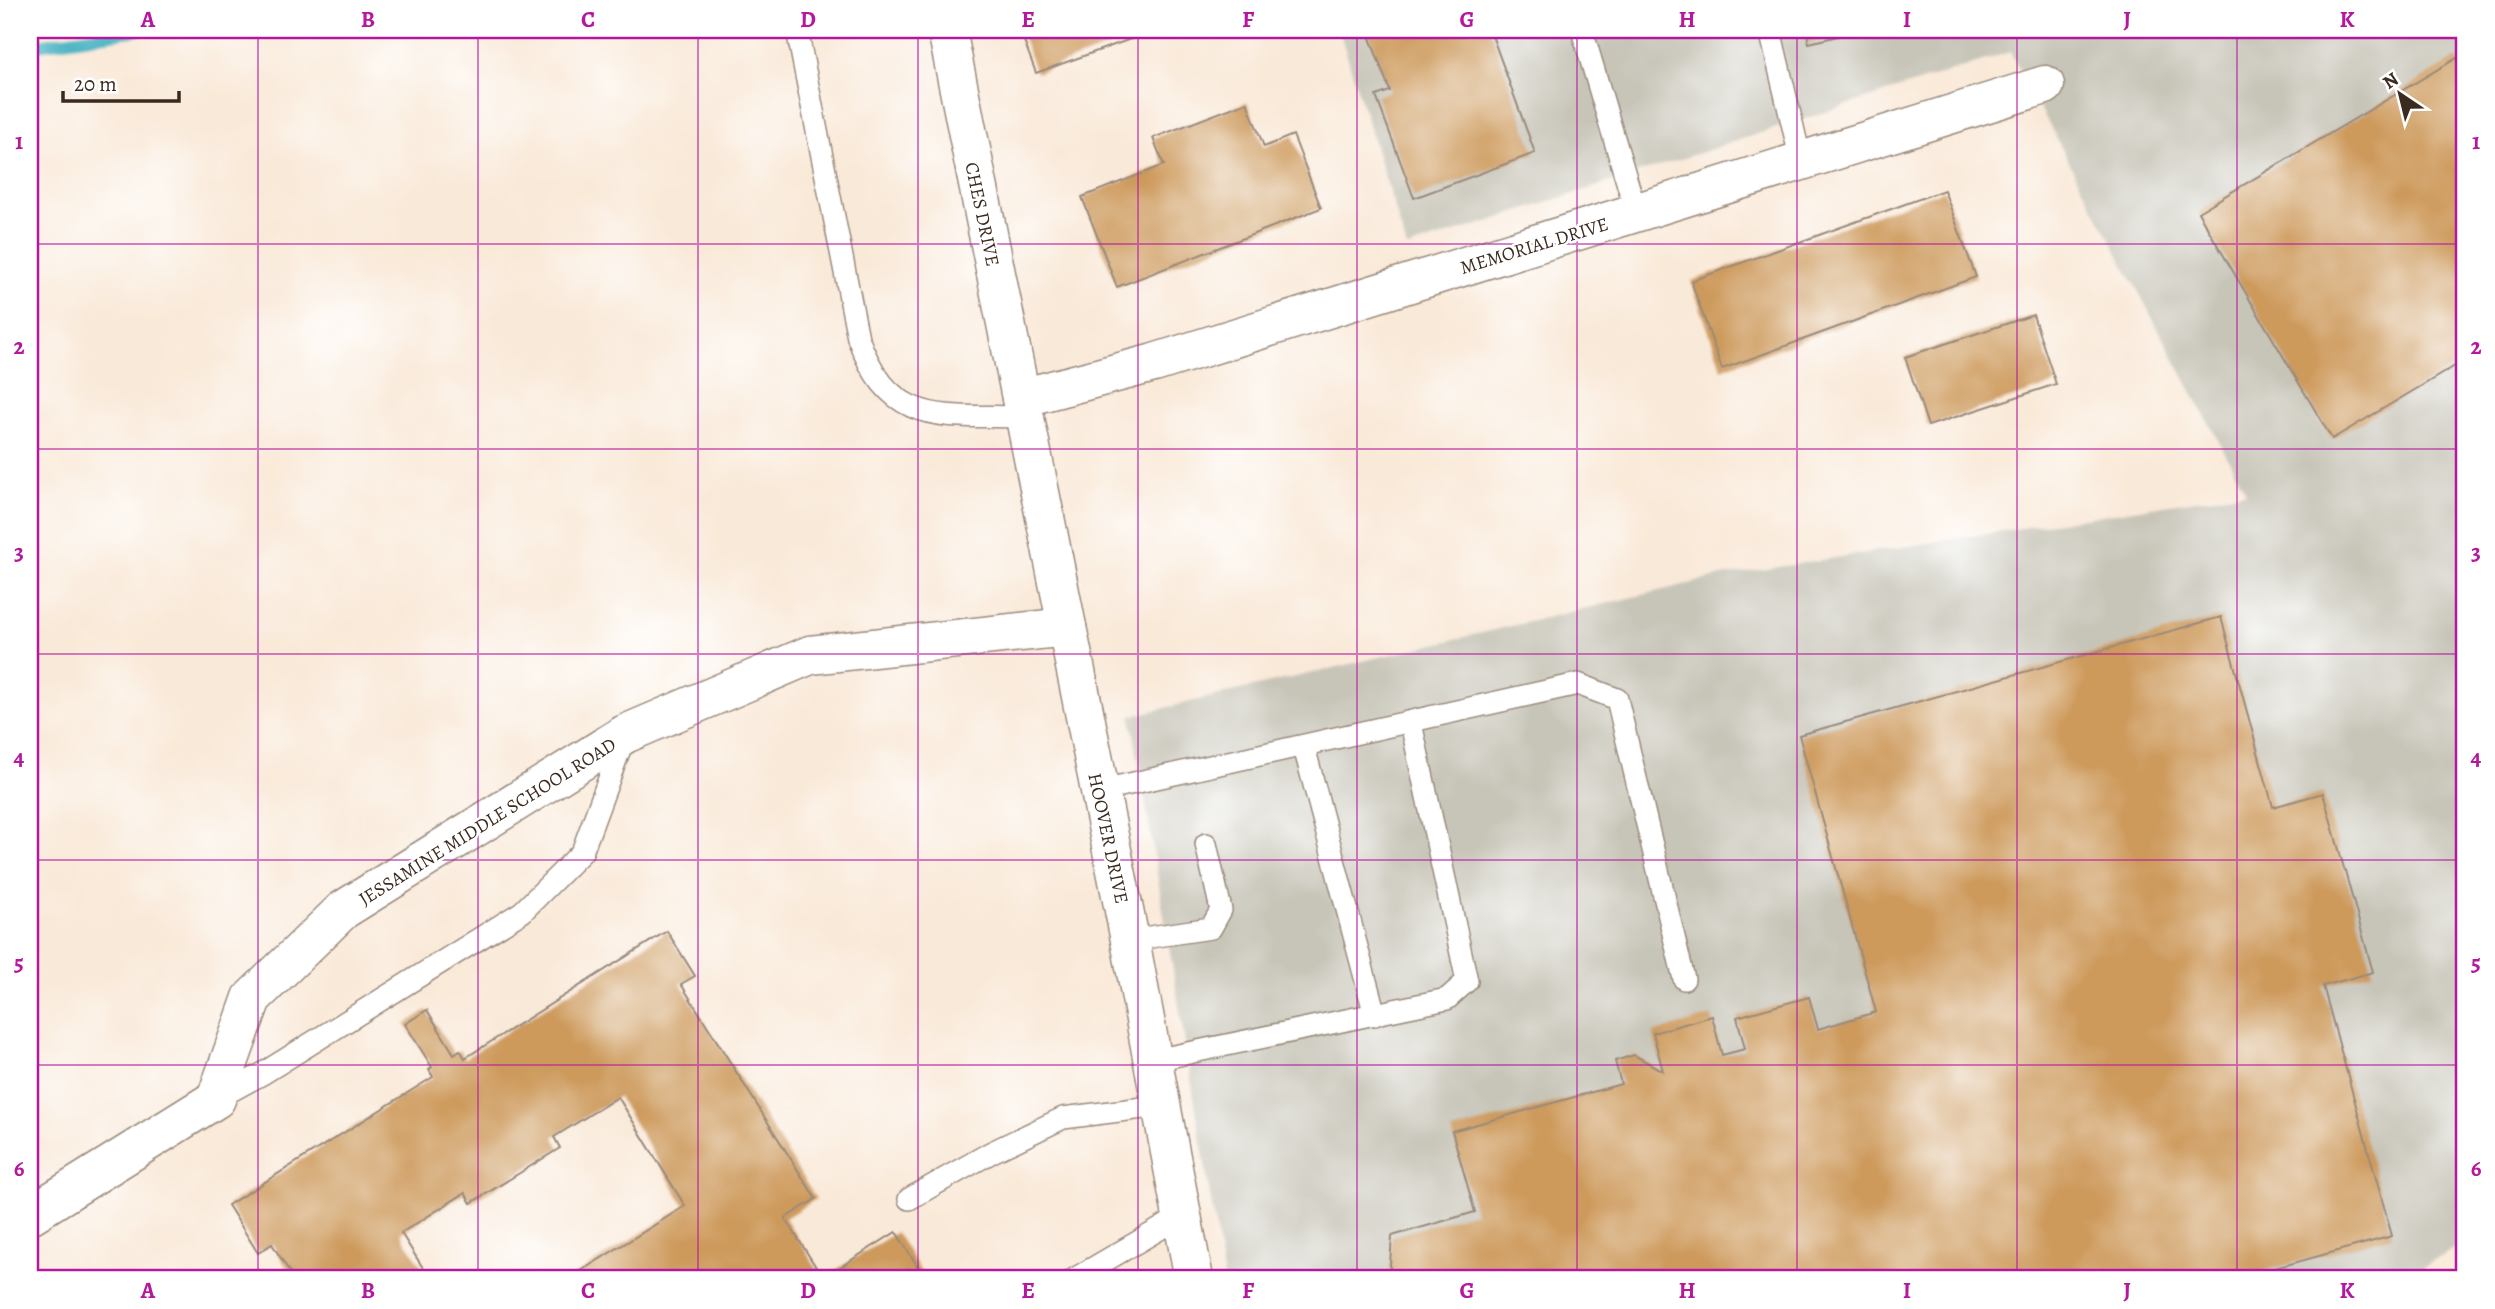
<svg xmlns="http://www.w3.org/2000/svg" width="2495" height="1309" viewBox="0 0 2495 1309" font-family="Alegreya,serif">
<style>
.industrial{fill:#c7c5b8}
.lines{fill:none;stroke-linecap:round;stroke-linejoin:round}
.stream{stroke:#44b1c1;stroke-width:12}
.building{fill:#cd9a5c}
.service-casing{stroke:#9a8a7b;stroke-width:24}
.minor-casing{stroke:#9a8a7b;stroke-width:41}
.service{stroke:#fff;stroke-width:21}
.minor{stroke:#fff;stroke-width:38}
.grid{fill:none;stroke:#b5179e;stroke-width:2;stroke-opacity:0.55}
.labels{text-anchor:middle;stroke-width:5;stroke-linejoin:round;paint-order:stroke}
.street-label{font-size:19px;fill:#3b2a1e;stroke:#fff}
.neatline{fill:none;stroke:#b5179e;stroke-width:2.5}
.grid-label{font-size:23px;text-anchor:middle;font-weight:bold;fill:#b5179e}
</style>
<rect width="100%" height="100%" fill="#fff"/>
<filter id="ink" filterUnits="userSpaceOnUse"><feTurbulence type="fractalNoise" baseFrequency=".0143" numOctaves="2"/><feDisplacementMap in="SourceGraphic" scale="14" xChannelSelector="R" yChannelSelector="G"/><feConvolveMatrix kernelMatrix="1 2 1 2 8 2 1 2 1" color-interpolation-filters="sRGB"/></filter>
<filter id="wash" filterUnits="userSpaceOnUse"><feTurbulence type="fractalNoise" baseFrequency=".00686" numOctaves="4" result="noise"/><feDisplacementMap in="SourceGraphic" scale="28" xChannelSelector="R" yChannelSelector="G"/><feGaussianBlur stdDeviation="1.57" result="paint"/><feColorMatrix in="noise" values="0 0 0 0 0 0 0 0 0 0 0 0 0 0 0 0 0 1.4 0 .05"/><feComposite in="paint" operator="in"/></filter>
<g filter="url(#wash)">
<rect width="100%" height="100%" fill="#f9e9d8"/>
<!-- industrial -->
<path class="industrial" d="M1339 30H2465V1242L2404 1279H1224L1131 716 1722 576 2246 492 2010 52 1407 248Z"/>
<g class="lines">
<!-- stream -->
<g class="stream">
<path d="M318 30H333"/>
<path d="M30 46 138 30"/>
</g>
</g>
<g id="blocks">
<!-- building -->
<g class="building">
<path d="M1020 30H1156L1036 73Z"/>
<path d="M1367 30H1490L1535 153 1414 198 1376 96 1390 91Z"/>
<path d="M1806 30H1859V31L1809 43Z"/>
<path d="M2457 58 2465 72V360L2332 439 2198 212Z"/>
<path d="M1247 102 1264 147 1293 135 1321 208 1117 287 1082 197 1164 165 1153 138Z"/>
<path d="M1944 190 1976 277 1722 369 1691 281Z"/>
<path d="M2033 315 2056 384 1928 426 1905 357Z"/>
<path d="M2221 617 2273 807 2323 793 2373 972 2323 986 2392 1236 2235 1279H1389L1392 1236 1475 1212 1452 1131 1621 1084 1615 1061 1634 1055 1663 1071 1653 1033 1712 1016 1722 1055 1745 1049 1737 1017 1809 997 1818 1029 1876 1012 1799 735Z"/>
<path d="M667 931 695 976 681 984 816 1199 785 1218 823 1278 896 1232 921 1272 909 1279H568L685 1206 618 1097 554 1137 560 1148 471 1203 465 1193 401 1233 430 1279H294L272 1244 258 1253 228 1205 433 1077 429 1070 432 1067 405 1024 427 1010 454 1054 460 1050 465 1058Z"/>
</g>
</g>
</g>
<g filter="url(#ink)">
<use href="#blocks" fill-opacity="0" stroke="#9a8a7b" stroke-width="2"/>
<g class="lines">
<defs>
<g id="service">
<path d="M797 30 858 338C892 430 943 414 1025 417"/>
<path d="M1582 30 1636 212"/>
<path d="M1770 30 1801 161"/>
<path d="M1304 747 1375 1015"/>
<path d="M1098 791 1578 684 1617 699 1684 979"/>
<path d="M1130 940 1211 928 1221 910 1206 844"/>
<path d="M1150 1061 1447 999 1467 981 1411 723"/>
<path d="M218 1098 262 1074 522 912 582 852 624 738"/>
<path d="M909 1199 992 1152 1063 1118 1159 1106"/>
<path d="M1074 1279 1182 1216"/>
</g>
<g id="minor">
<path d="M947 30 1130 940 1194 1279"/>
<path d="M1021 398 1154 363 2045 85"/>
<path d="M30 1215 216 1099 252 998 343 910 625 734 810 655 1067 627"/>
</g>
</defs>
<!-- service casing -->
<use href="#service" class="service-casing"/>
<!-- minor casing -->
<use href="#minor" class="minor-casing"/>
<!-- service -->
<use href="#service" class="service"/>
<!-- minor -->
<use href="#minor" class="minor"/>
</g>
</g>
<!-- grid -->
<path class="grid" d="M258 30V1279M478 30V1279M698 30V1279M918 30V1279M1138 30V1279M1357 30V1279M1577 30V1279M1797 30V1279M2017 30V1279M2237 30V1279M30 244H2465M30 449H2465M30 654H2465M30 860H2465M30 1065H2465"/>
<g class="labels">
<!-- street labels -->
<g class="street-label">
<text transform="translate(983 214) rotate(78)" y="7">CHES DRIVE</text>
<text transform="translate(1534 245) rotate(-17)" y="7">MEMORIAL DRIVE</text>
<text transform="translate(487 821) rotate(-32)" y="7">JESSAMINE MIDDLE SCHOOL ROAD</text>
<text transform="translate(1109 838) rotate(78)" y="7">HOOVER DRIVE</text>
</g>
</g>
<!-- margin -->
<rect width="2495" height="1309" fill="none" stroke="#fff" stroke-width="77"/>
<!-- north arrow -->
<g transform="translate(2400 94) rotate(325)" stroke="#ffffff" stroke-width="5" paint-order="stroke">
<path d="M0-5L12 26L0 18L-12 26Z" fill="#3b2a1e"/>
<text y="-10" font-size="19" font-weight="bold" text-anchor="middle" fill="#3b2a1e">N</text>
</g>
<!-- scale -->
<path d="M63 91v10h116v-10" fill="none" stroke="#3b2a1e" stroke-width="3.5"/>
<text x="74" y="91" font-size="21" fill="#3b2a1e" stroke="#ffffff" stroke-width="5" paint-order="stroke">20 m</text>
<rect x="38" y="38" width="2418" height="1232" class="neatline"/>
<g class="grid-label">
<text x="148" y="27">A</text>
<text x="368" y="27">B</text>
<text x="588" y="27">C</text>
<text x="808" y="27">D</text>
<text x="1028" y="27">E</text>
<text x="1248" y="27">F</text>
<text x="1467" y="27">G</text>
<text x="1687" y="27">H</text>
<text x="1907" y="27">I</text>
<text x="2127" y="27">J</text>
<text x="2347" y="27">K</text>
<text x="19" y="149">1</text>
<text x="2476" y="149">1</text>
<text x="19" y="354">2</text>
<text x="2476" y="354">2</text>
<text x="19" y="560">3</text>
<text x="2476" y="560">3</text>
<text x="19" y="765">4</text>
<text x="2476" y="765">4</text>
<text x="19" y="970">5</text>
<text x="2476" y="970">5</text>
<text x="19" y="1176">6</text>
<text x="2476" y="1176">6</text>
<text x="148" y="1298">A</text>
<text x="368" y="1298">B</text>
<text x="588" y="1298">C</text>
<text x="808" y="1298">D</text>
<text x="1028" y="1298">E</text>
<text x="1248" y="1298">F</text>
<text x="1467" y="1298">G</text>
<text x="1687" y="1298">H</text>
<text x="1907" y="1298">I</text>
<text x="2127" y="1298">J</text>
<text x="2347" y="1298">K</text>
</g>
</svg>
